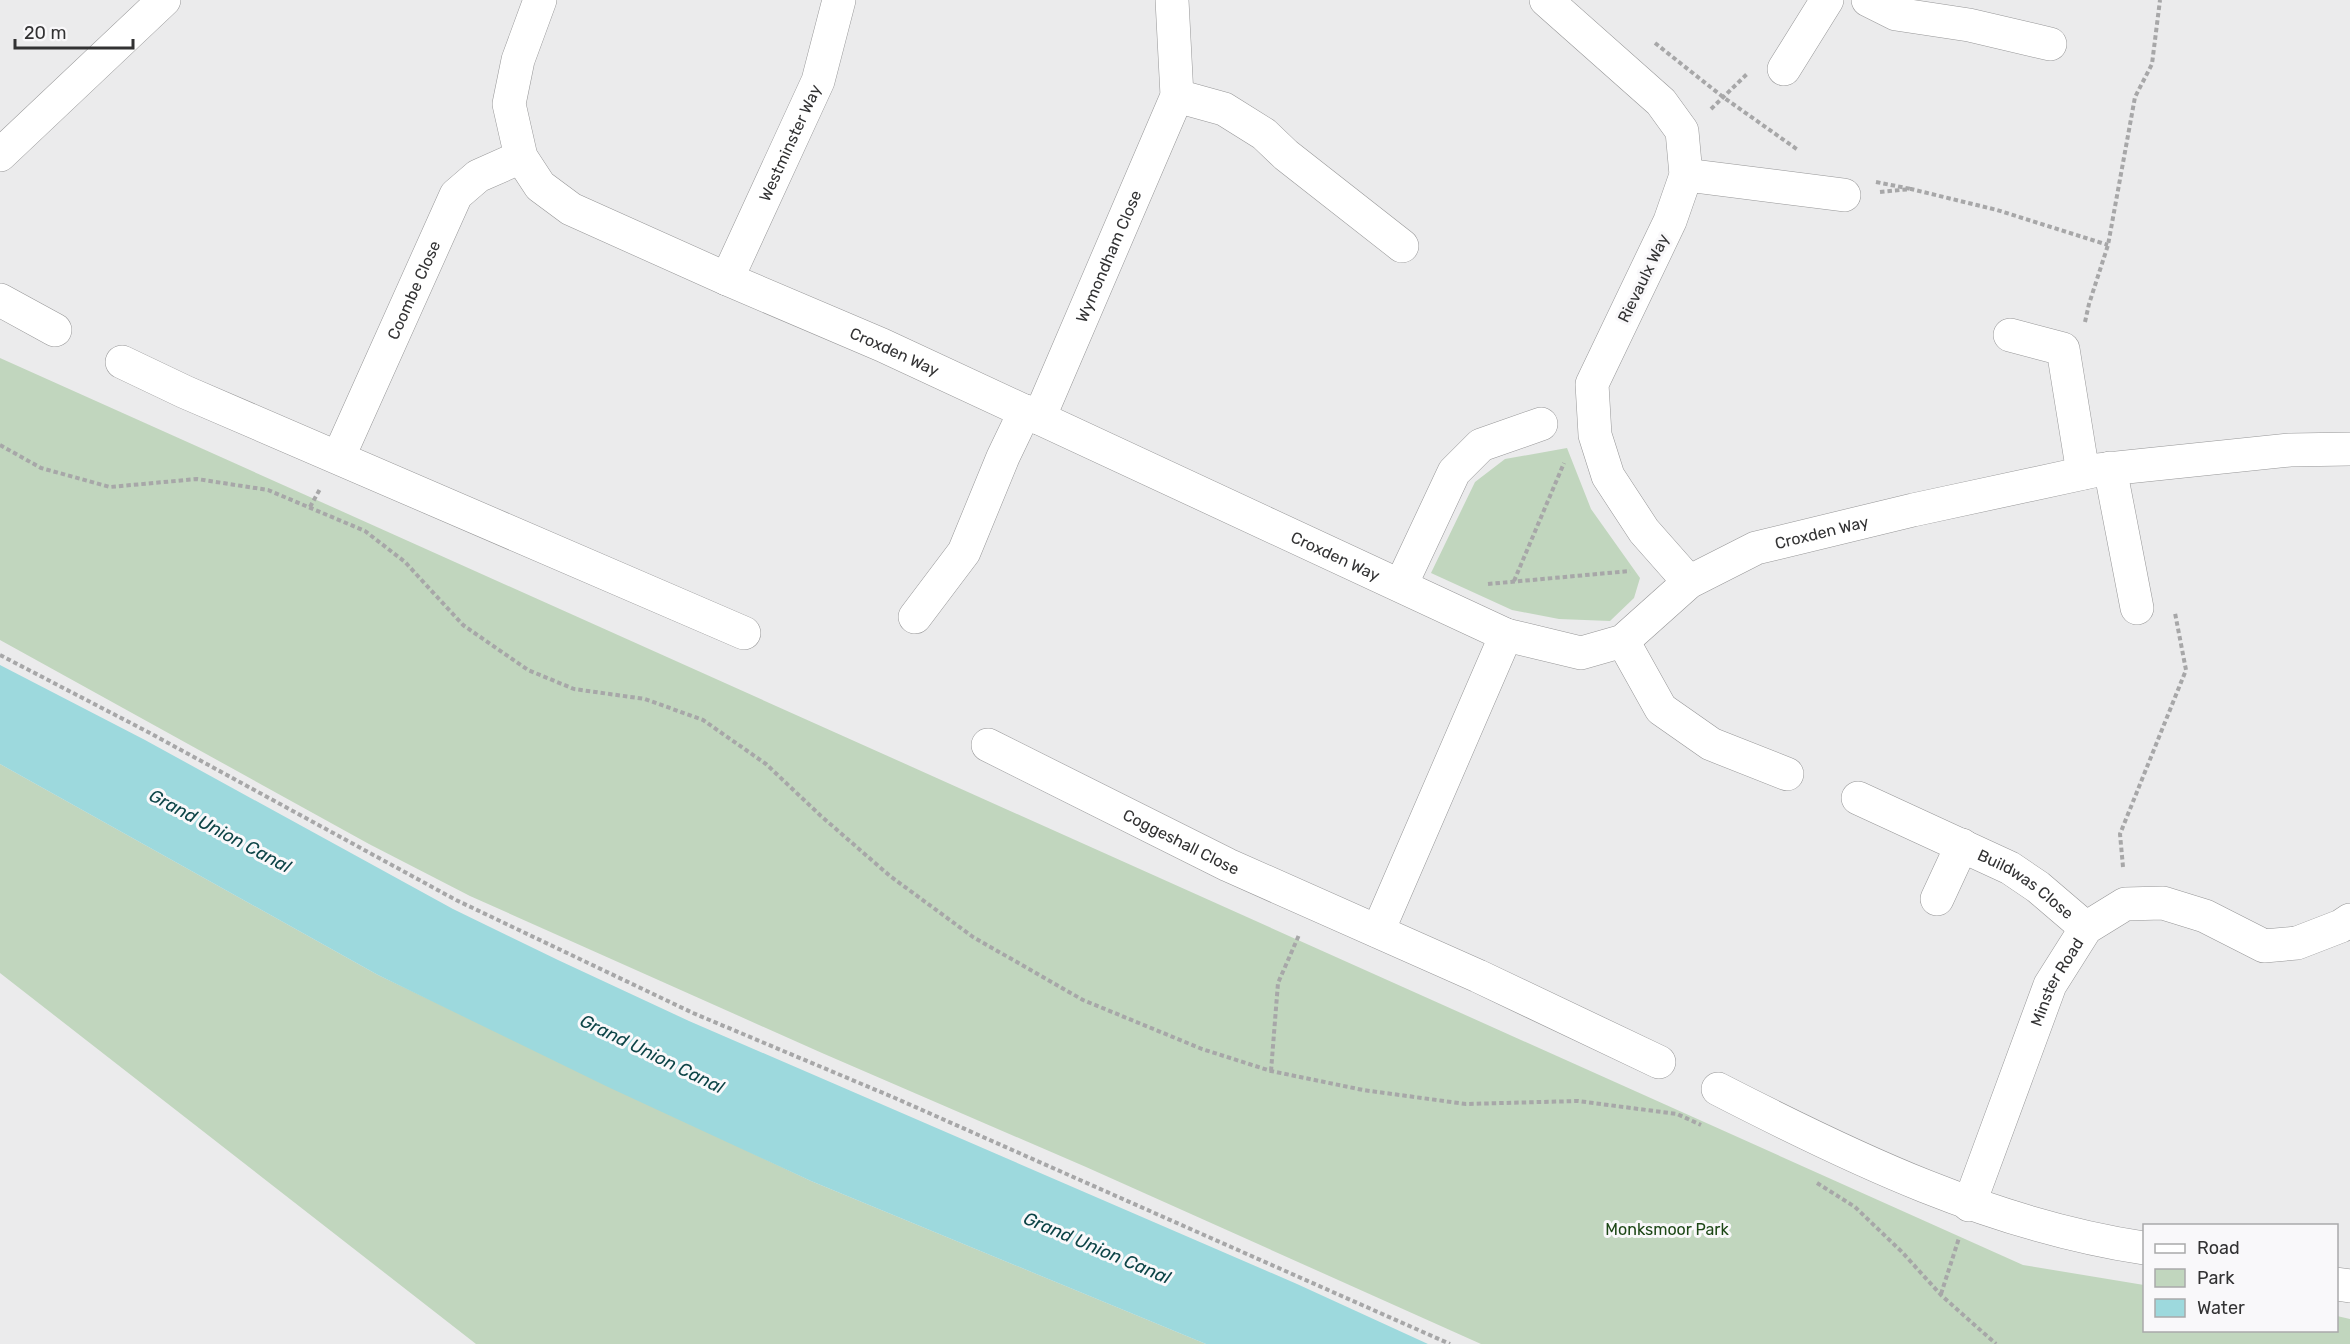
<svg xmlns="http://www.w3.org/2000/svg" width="2350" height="1344" viewBox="0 0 2350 1344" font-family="Rubik,sans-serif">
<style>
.green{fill:#c1d6be}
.water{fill:#9dd9dd}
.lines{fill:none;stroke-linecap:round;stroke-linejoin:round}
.minor-casing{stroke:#969697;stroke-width:34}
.path{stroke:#a7a7a8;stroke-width:4;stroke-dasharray:4.5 3;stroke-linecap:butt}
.minor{stroke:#fff;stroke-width:33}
.labels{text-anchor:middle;stroke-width:6;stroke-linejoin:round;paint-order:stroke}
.street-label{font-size:16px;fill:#323233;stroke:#f9f8fa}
.park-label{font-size:16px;fill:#1d4716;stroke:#f9f8fa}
.water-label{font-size:18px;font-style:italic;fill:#0d4447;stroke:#f9f8fa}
</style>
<rect width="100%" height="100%" fill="#ebebec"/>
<!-- green -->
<g class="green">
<path d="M0 358 2023 1265 2144 1285V1330H2336L2337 1316 2350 1319V1344H1481L1086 1167 822 1053 470 896 369 844 0 640Z"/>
<path d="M1567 448 1591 509 1640 578 1634 598 1610 621 1559 619 1512 610 1431 573 1475 482 1505 459Z"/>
<path d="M0 764 378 975 811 1181 1206 1344H476L0 973Z"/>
</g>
<!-- water -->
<path class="water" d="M0 665 145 740 453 909 558 960 689 1021 1297 1284 1428 1344H1206L811 1181 608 1087 378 975 0 764Z"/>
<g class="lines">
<defs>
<g id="minor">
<path id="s1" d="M540 0 518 60 509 104 521 157 540 186 571 209 727 279 882 345 1506 635 1581 653 1623 641 1689 582 1756 548 1913 510 2098 470 2290 450 2350 449"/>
<path d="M1546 0 1661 102 1682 131 1686 175 1670 221 1592 384 1595 435 1608 476 1644 531 1689 582"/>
<path d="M1868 0 1896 14 1969 25 2050 44"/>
<path d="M1784 69 1827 0"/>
<path d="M1177 96 1224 109 1264 134 1286 155 1402 246"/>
<path d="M0 155 164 0"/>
<path d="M1686 175 1844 195"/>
<path id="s2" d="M727 279 818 81 839 0"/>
<path d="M0 300 55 330"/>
<path d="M2010 335 2063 349 2083 473"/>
<path d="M122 362 185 392 744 633"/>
<path id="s3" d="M1039 418 1177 96 1172 0"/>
<path id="s4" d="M339 456 456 195 478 176 521 157"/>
<path d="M2110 468 2137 608"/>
<path d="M1401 585 1454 472 1481 445 1541 424"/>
<path d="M915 617 964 552 1003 457 1025 411"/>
<path d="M1623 641 1661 709 1711 744 1787 774"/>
<path id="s5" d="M988 745 1228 865 1478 976 1659 1062"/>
<path id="s6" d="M1858 798 2010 868 2038 887 2086 928"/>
<path d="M1937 899 1962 845"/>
<path d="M1378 931 1506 635"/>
<path d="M1718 1089C1854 1159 1992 1225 2144 1248"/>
<path id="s7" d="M1969 1205 2050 985 2086 928 2125 904 2163 903 2205 916 2264 946 2297 943 2341 926 2350 920"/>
<path d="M2336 1284 2350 1286"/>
</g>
</defs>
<!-- minor casing -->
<use href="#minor" class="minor-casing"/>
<!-- path -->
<g class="path">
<path d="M1655 43 1723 97 1798 150"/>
<path d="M1711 109 1747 74"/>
<path d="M1876 182 1911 189"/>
<path d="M1880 192 1911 189 1997 210 2108 245"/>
<path d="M2085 322 2089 304 2108 245 2135 97 2152 64 2160 0"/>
<path d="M0 445 41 468 110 487 197 479 268 490 365 531 405 562 463 625 528 670 574 689 645 699 703 720 766 764 821 816 890 876 973 937 1083 1000 1202 1049 1271 1071 1363 1090 1466 1104 1578 1101 1677 1114 1701 1125"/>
<path d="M310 507 320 489"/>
<path d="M1514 581 1564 463"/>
<path d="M1488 584 1630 571"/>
<path d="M0 655 148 732 456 900 693 1013 895 1098 1450 1344"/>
<path d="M2123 867 2120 834 2186 670 2175 613"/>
<path d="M1271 1071 1278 983 1299 935"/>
<path d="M1817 1183 1855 1207 1902 1252 1941 1295 1996 1344"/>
<path d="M1941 1294 1959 1238"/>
</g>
<!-- minor -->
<use href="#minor" class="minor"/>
</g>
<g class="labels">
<!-- street labels -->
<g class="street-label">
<text dy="6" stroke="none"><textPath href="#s2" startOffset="150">Westminster Way</textPath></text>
<text dy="6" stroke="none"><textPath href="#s3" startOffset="176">Wymondham Close</textPath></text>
<text transform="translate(1643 278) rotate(-64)" y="6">Rievaulx Way</text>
<text dy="6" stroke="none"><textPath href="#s4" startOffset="182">Coombe Close</textPath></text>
<text dy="6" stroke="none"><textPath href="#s1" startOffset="590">Croxden Way</textPath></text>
<text dy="6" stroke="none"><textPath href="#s1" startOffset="1616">Croxden Way</textPath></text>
<text dy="6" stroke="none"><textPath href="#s1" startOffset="1076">Croxden Way</textPath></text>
<text dy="6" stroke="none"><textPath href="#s5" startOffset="216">Coggeshall Close</textPath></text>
<text dy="6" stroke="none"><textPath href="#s6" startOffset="189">Buildwas Close</textPath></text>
<text dy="6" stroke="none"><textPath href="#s7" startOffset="240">Minster Road</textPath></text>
</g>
<!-- park labels -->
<g class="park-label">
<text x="1667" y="1235">Monksmoor Park</text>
</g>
<!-- water labels -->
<g class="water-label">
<text transform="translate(220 831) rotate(28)" y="6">Grand Union Canal</text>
<text transform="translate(652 1054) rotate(26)" y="6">Grand Union Canal</text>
<text transform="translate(1097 1248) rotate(23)" y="6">Grand Union Canal</text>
</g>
</g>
<!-- legend -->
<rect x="2143" y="1224" width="195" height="108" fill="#f9f8fa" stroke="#a9a9aa" stroke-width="1.5"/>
<rect x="2155" y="1244" width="30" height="9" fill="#ffffff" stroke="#a9a9aa" stroke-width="1.5"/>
<text x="2197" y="1254" font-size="18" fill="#323233">Road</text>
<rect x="2155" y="1269" width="30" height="18" fill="#c1d6be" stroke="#a9a9aa" stroke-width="1.5"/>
<text x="2197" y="1284" font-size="18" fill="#323233">Park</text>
<rect x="2155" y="1299" width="30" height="18" fill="#9dd9dd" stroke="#a9a9aa" stroke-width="1.5"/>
<text x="2197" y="1314" font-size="18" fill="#323233">Water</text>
<!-- scale -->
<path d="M15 39v9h118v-9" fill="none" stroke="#323233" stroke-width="3"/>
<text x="24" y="39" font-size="18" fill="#323233" stroke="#f9f8fa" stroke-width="4.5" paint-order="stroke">20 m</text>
</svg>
